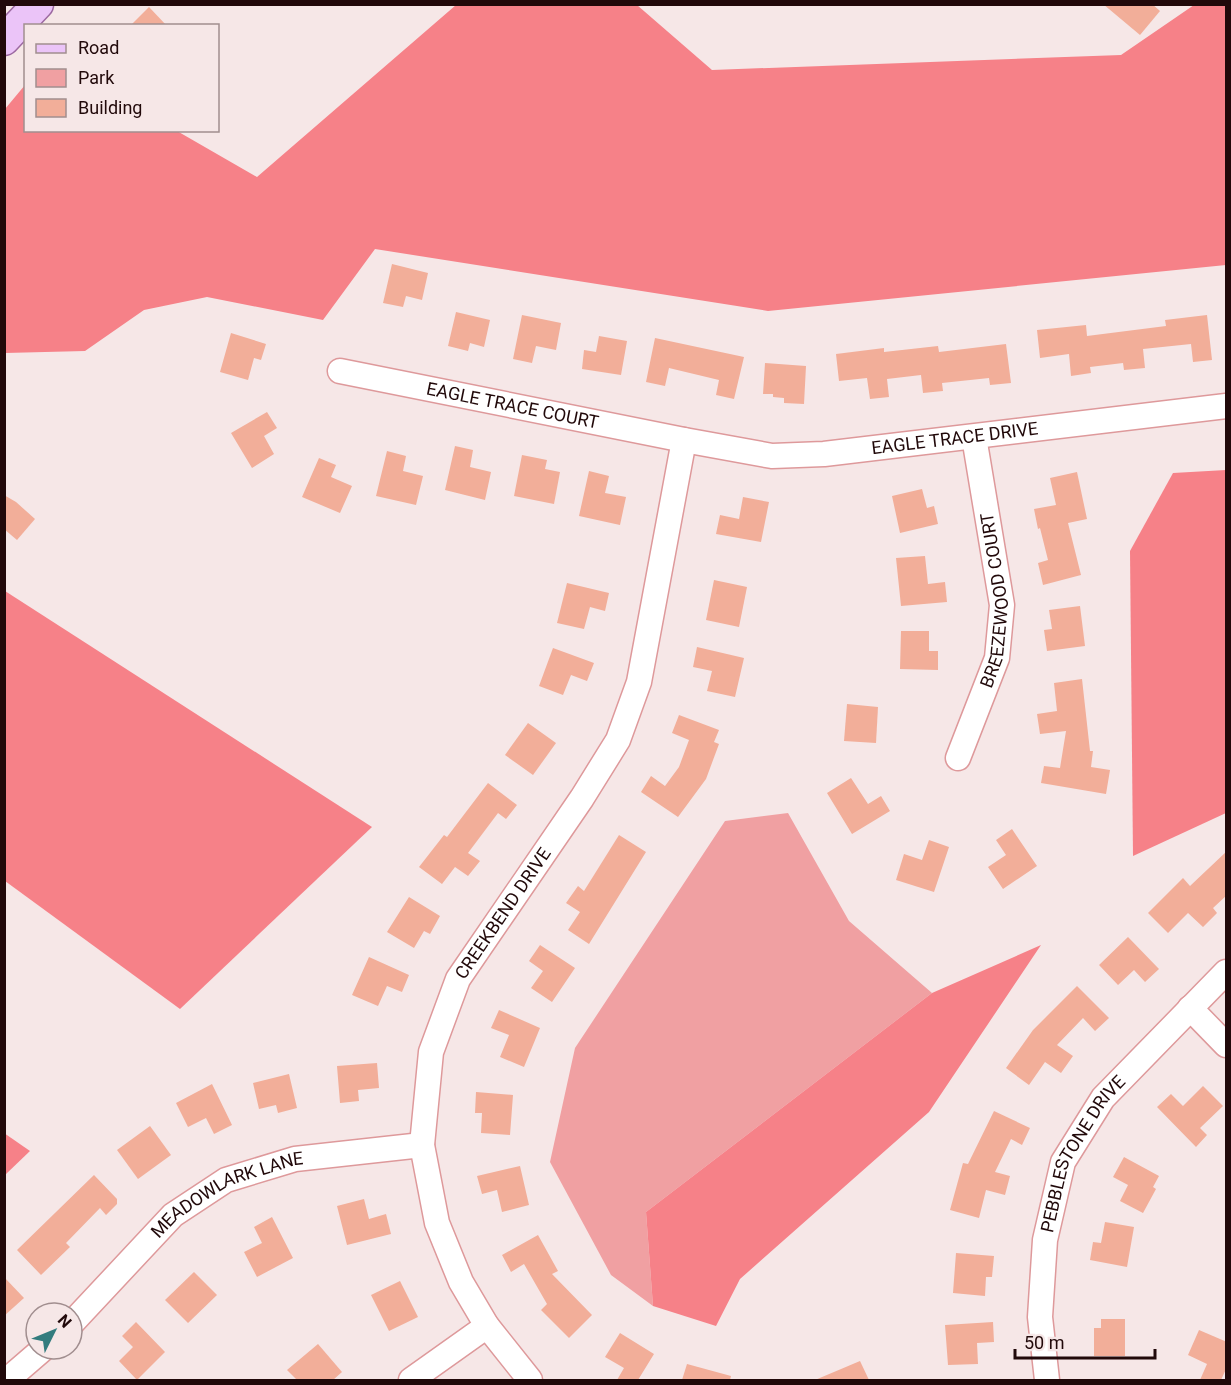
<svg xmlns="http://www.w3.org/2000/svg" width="1231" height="1385" viewBox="0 0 1231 1385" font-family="Roboto,sans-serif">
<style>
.green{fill:#f0a0a2}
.forest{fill:#f68188}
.building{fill:#f2ae99}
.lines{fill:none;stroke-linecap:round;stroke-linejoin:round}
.minor-casing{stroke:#de999b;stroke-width:27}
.major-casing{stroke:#9c69a1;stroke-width:33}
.minor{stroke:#fff;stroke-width:24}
.major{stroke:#ebc4f8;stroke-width:30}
.labels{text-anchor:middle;stroke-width:4.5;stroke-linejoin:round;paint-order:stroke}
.street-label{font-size:18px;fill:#21090a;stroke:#f6e7e7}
</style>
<rect width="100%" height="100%" fill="#f6e7e7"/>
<!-- green -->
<path class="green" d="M788 813 849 921 932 993 646 1212 653 1306 611 1275 550 1162 575 1048 725 821Z"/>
<!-- forest -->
<g class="forest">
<path d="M456 5H637L712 70 1121 55 1194 5H1226V265L768 311 375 249 323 320 207 297 144 310 85 351 5 353V109L25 85 26 130 177 131 257 177Z"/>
<path d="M1226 470V813L1133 856 1130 551 1173 473Z"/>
<path d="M5 591 372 827 180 1009 5 881Z"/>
<path d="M1041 945 929 1112 740 1279 716 1326 653 1306 646 1212 932 993Z"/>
<path d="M4 1133 30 1151 5 1175H4Z"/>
</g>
<!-- building -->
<g class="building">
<path d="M1103 4H1152L1160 11 1140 35Z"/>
<path d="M149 7 167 26H130Z"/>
<path d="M392 264 428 273 422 300 406 296 403 307 383 303Z"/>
<path d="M456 312 490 320 484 347 470 343 468 351 448 346Z"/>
<path d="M522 315 561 323 556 350 536 346 532 363 513 359Z"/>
<path d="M1207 315 1212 360 1193 362 1191 344 1143 349 1145 368 1124 370 1123 363 1090 367 1091 373 1071 376 1069 354 1040 358 1037 330 1086 325 1087 336 1166 326 1165 320Z"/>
<path d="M231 333 266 344 261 360 254 358 248 380 220 372Z"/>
<path d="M599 336 627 341 621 375 582 369 584 350 596 352Z"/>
<path d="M655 338 744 357 734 399 716 395 719 380 669 368 665 386 646 382Z"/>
<path d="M1006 344 1011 383 990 385 989 378 942 383 943 391 923 393 921 375 887 379 889 397 870 399 867 378 839 381 836 354 884 348V352L938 346 939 352Z"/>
<path d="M765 363 806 366 804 404 784 403V398L773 397V394H763Z"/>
<path d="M267 412 277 428 264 436 274 454 252 468 231 433Z"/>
<path d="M455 446 473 450 470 467 491 472 485 500 445 490Z"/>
<path d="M387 451 406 456 403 471 423 476 416 505 376 496Z"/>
<path d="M522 455 547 460 545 469 560 472 554 504 514 496Z"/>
<path d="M319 458 336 465 331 477 352 486 340 513 302 497Z"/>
<path d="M589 471 609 476 605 493 626 497 620 525 579 516Z"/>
<path d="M1077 472 1087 519 1068 523 1081 575 1043 585 1038 563 1048 560 1040 528 1038 529 1034 509 1056 505 1050 478Z"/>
<path d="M922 489 927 508 934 506 938 524 900 533 892 496Z"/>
<path d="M4 495 16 502 35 519 17 540 4 529Z"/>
<path d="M743 497 769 502 761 542 716 534 720 515 739 519Z"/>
<path d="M925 556 928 584 945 582 947 602 901 606 896 558Z"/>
<path d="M714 580 747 587 739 627 706 620Z"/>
<path d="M567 583 609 593 605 611 590 607 584 629 557 623Z"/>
<path d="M1080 606 1085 646 1047 651 1044 630 1052 629 1049 610Z"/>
<path d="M901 631H929V651H938V670L900 669Z"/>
<path d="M697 647 744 658 735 697 707 691 712 671 693 667Z"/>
<path d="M553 648 594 663 587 681 571 675 563 695 539 686Z"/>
<path d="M1082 679 1090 751H1093L1091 767 1110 770 1106 794 1041 783 1044 766 1060 768 1066 731 1040 734 1037 714 1057 711 1054 683Z"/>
<path d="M847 704 878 707 876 743 844 741Z"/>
<path d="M679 715 719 730 714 742 719 744 706 779 678 817 641 792 651 776 665 786 679 767 689 740 672 733Z"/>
<path d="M528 723 556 743 533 775 505 755Z"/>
<path d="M851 778 868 804 881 796 890 811 852 834 827 793Z"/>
<path d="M488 783 517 805 506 819 498 813 468 853 480 861 468 876 455 867 442 884 419 867 444 835 447 837Z"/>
<path d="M1012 829 1037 866 1003 889 988 867 1006 855 996 840Z"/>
<path d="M619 835 646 852 589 944 568 930 580 912 566 903 578 886 584 891Z"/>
<path d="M929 840 949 847 934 892 896 880 904 854 922 860Z"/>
<path d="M1227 851V895L1213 908 1217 913 1203 927 1188 913 1168 933 1148 913 1183 878 1190 886Z"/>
<path d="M409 897 440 916 430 934 424 931 414 948 387 932Z"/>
<path d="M1128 937 1159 969 1145 982 1134 970 1118 985 1099 965Z"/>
<path d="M540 945 575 968 552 1002 531 988 543 971 529 961Z"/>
<path d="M369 957 409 975 402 992 387 986 378 1006 352 995Z"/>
<path d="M1077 986 1109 1018 1095 1031 1083 1018 1057 1045 1073 1056 1061 1073 1045 1062 1029 1085 1006 1068 1033 1030Z"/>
<path d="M499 1010 540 1028 524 1067 500 1057 509 1035 491 1028Z"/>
<path d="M377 1063 379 1088 358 1090 359 1101 340 1103 337 1066Z"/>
<path d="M289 1074 297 1108 278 1113 276 1105 259 1109 253 1083Z"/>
<path d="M212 1084 232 1125 214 1134 206 1118 188 1127 176 1103Z"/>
<path d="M1203 1086 1223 1106 1200 1128 1207 1135 1196 1147 1157 1107 1171 1094 1183 1106Z"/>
<path d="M476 1092 513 1095 510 1135 481 1133 482 1113H475Z"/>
<path d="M994 1111 1030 1128 1022 1145 1011 1139 995 1172 1010 1176 1005 1195 986 1190 979 1218 950 1210 963 1163 968 1164Z"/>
<path d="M150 1126 171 1155 138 1179 117 1150Z"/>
<path d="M1124 1157 1159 1176 1153 1187 1156 1189 1143 1213 1120 1201 1128 1185 1113 1177Z"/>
<path d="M520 1166 529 1205 502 1212 497 1190 482 1194 477 1176Z"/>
<path d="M94 1175 117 1199V1204L106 1215 100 1208 66 1243 70 1247 41 1275 17 1250Z"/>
<path d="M364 1199 369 1219 386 1214 391 1234 347 1245 337 1206Z"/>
<path d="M272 1217 293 1258 257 1277 244 1252 262 1243 254 1227Z"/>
<path d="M1105 1222 1134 1227 1127 1267 1090 1260 1093 1242 1101 1243Z"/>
<path d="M538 1235 558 1271 552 1274 592 1315 569 1338 541 1310 547 1304 524 1264 511 1272 502 1255Z"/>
<path d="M956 1253 994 1256 992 1277H986L985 1296 953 1293Z"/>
<path d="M194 1272 217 1295 188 1323 165 1300Z"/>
<path d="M4 1277 24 1298 4 1316Z"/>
<path d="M400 1281 418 1317 389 1331 371 1295Z"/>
<path d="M1101 1319H1125V1356H1094V1328H1101Z"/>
<path d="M136 1322 165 1352 137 1380 119 1361 133 1347 122 1336Z"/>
<path d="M993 1322 994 1342 977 1343 978 1364 948 1365 945 1325Z"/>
<path d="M1199 1330 1227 1342V1367L1221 1380H1200L1207 1364 1188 1355Z"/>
<path d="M620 1333 654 1354 638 1380H617L624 1368 605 1357Z"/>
<path d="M318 1344 342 1372 333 1380H297L287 1370Z"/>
<path d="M860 1361 869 1380H815Z"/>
<path d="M687 1364 731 1376 730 1380H682Z"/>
</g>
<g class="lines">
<defs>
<g id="minor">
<path id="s1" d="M340 371 684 440 772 456 824 454 1226 406"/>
<path id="s2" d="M958 758 997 658 1002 605 974 437"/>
<path d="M1190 1008 1226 1045"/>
<path id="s3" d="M72 1323 173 1215 226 1180 295 1159 422 1145"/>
<path d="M7 1380 43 1349"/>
<path d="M411 1380 487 1326"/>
<path id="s4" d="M530 1380 487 1326 461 1282 437 1223 422 1145 431 1052 458 979 582 798 618 740 639 682 684 440"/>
<path id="s5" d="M1047 1380 1040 1317 1045 1240 1063 1162 1103 1098 1226 972"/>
</g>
<path id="major" d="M4 40 38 4"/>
</defs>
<!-- minor casing -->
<use href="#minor" class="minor-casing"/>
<!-- major casing -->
<use href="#major" class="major-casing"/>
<!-- minor -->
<use href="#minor" class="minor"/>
<!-- major -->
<use href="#major" class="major"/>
</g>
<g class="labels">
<!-- street labels -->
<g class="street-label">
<text dy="6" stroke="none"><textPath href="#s1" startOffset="176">EAGLE TRACE COURT</textPath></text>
<text dy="6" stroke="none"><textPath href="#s1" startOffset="624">EAGLE TRACE DRIVE</textPath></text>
<text dy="6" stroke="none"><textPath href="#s2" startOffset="165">BREEZEWOOD COURT</textPath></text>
<text dy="6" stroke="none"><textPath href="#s4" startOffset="514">CREEKBEND DRIVE</textPath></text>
<text dy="6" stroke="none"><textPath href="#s5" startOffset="236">PEBBLESTONE DRIVE</textPath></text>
<text dy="6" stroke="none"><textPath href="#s3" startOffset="206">MEADOWLARK LANE</textPath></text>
</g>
</g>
<!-- border -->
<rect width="1231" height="1385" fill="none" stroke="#21090a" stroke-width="12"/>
<!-- legend -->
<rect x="24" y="24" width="195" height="108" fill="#f6e7e7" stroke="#a18e8f" stroke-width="1.5"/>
<rect x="36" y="44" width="30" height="9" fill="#ebc4f8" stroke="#a18e8f" stroke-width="1.5"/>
<text x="78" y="54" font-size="18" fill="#21090a">Road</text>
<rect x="36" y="69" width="30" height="18" fill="#f0a0a2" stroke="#a18e8f" stroke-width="1.5"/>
<text x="78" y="84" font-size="18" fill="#21090a">Park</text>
<rect x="36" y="99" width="30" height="18" fill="#f2ae99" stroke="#a18e8f" stroke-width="1.5"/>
<text x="78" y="114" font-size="18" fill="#21090a">Building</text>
<!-- north arrow -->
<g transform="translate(54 1331) rotate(47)"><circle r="28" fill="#f6e7e7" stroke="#a18e8f" stroke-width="1.5"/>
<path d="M0-4.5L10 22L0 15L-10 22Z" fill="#337c7e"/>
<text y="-9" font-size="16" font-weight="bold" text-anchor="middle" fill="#21090a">N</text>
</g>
<!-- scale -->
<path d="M1015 1349v9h140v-9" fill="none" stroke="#21090a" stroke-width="3"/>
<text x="1024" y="1349" font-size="18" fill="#21090a" stroke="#f6e7e7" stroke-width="4.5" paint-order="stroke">50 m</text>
</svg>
